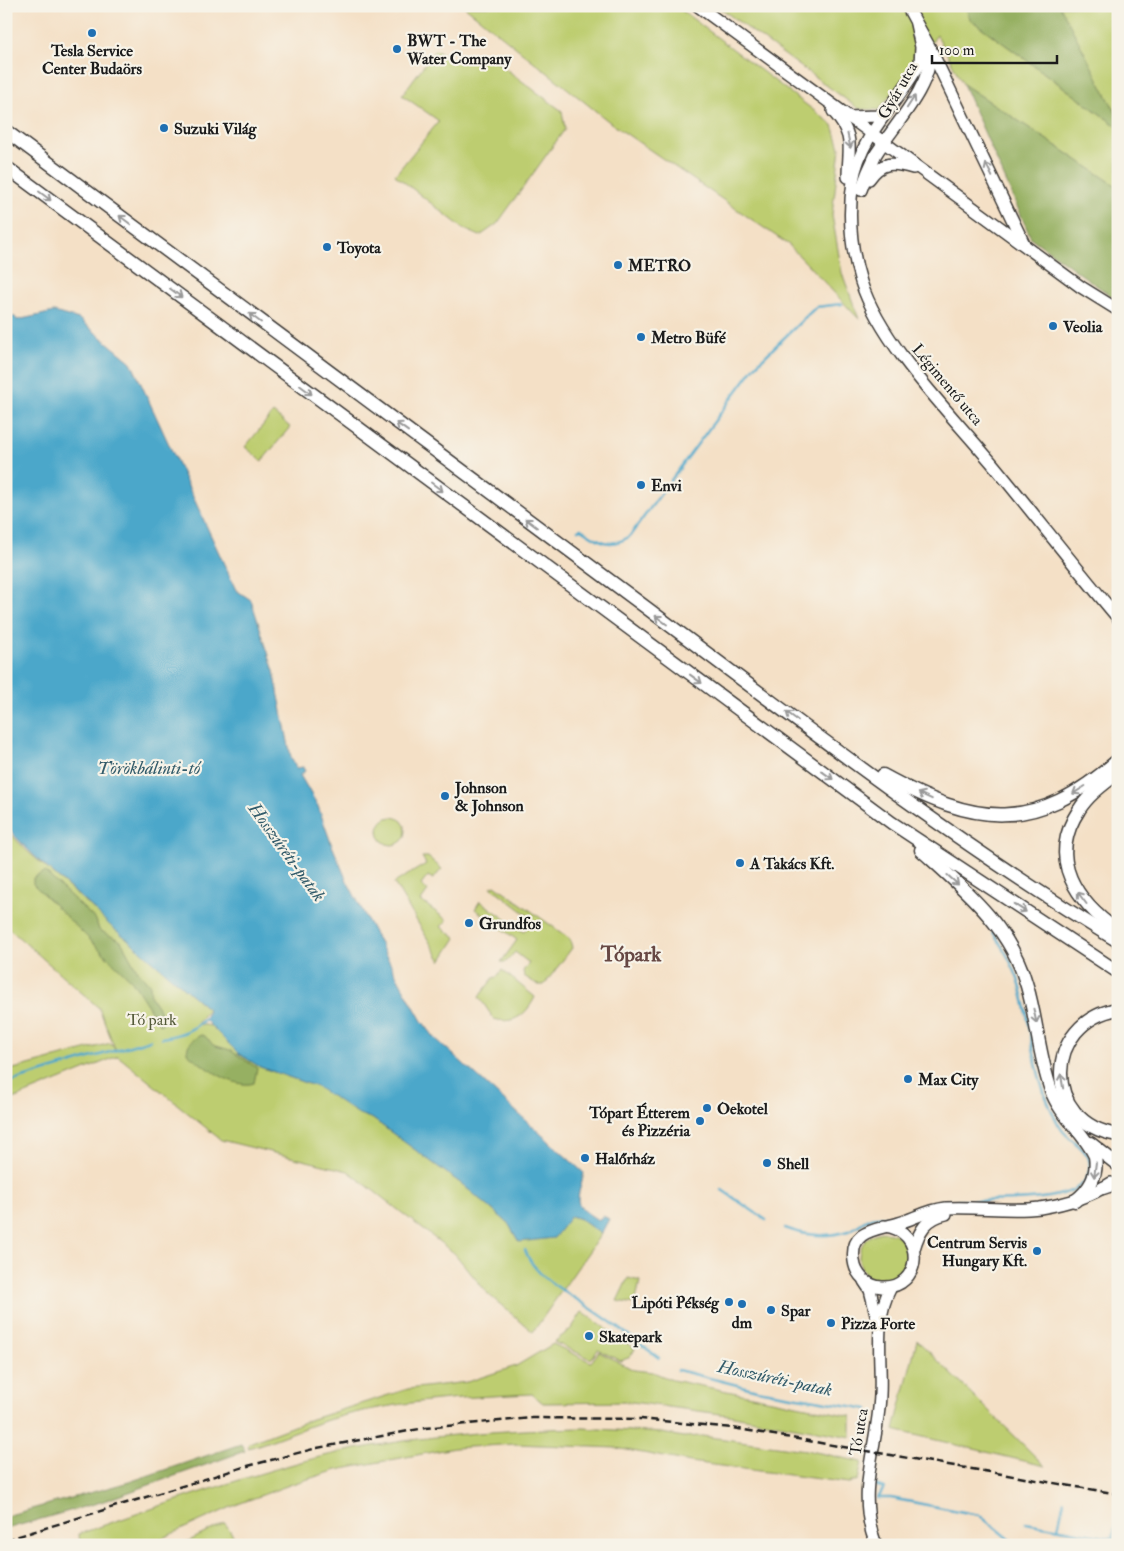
<svg xmlns="http://www.w3.org/2000/svg" width="1124" height="1551" viewBox="0 0 1124 1551" font-family="'IM FELL Double Pica',serif">
<style>
.green{fill:#bdcd70;stroke:#6c7446}
.forest{fill:#96b062;stroke:#59663f}
.water{fill:#4ca7ca;stroke:#346273}
.lines{fill:none;stroke-linecap:round;stroke-linejoin:round}
.stream{stroke:#4ca7ca;stroke-width:2.5}
.major-casing{stroke:#3c3936;stroke-width:14}
.highway-casing{stroke:#3c3936;stroke-width:15}
.major{stroke:#fff;stroke-width:11}
.highway{stroke:#fff;stroke-width:12}
.rail{stroke:#1c1c1c;stroke-width:2.5;stroke-dasharray:8 4;stroke-linecap:butt}
.oneway{stroke:#999}
.poi-dot{fill:#1f6fb2;stroke:#f7f3e8;stroke-width:2}
.labels{text-anchor:middle;stroke-width:4.5;stroke-linejoin:round;paint-order:stroke}
.poi-label{font-size:16px;font-weight:bold;fill:#1c1c1c;stroke:#f7f3e8;text-anchor:start}
.street-label{font-size:16px;fill:#1c1c1c;stroke:#f7f3e8}
.park-label{font-size:16px;fill:#545a39;stroke:#f7f3e8}
.water-label{font-size:18px;font-style:italic;fill:#325b6a;stroke:#f7f3e8}
.district-label{font-size:21px;font-weight:bold;fill:#674844;stroke:#f7f3e8}
</style>
<rect width="100%" height="100%" fill="#f7f3e8"/>
<filter id="ink" filterUnits="userSpaceOnUse"><feTurbulence type="fractalNoise" baseFrequency=".02" numOctaves="2"/><feDisplacementMap in="SourceGraphic" scale="10" xChannelSelector="R" yChannelSelector="G"/><feConvolveMatrix kernelMatrix="1 2 1 2 8 2 1 2 1" color-interpolation-filters="sRGB"/></filter>
<filter id="wash" filterUnits="userSpaceOnUse"><feTurbulence type="fractalNoise" baseFrequency=".0096" numOctaves="4" result="noise"/><feDisplacementMap in="SourceGraphic" scale="20" xChannelSelector="R" yChannelSelector="G"/><feGaussianBlur stdDeviation="1.12" result="paint"/><feColorMatrix in="noise" values="0 0 0 0 0 0 0 0 0 0 0 0 0 0 0 0 0 1.4 0 .05"/><feComposite in="paint" operator="in"/></filter>
<g filter="url(#wash)">
<rect width="100%" height="100%" fill="#f4e0c6"/>
<!-- green -->
<g class="green">
<path d="M464 6H676L833 125 840 148 832 215 842 273 859 319 789 245 612 124Z"/>
<path d="M717 6H965L970 19 1118 127V187L963 84 937 35 879 110 859 109Z"/>
<path d="M1060 6H1118V117L1062 12Z"/>
<path d="M435 50 455 60 491 58 562 111 565 129 497 224 480 236 464 229 395 175 439 121 402 95Z"/>
<path d="M273 413 290 427 262 461 245 447Z"/>
<circle cx="392" cy="831" r="14"/>
<path d="M6 829 26 850 208 1009 197 1024 211 1026 239 1054 260 1067 317 1087 373 1119 463 1185 508 1223 519 1242 571 1216 580 1219 601 1234 533 1332 488 1294 455 1254 348 1171 221 1140 118 1056 6 1102V1071L111 1043 116 1051 99 1008 6 926Z"/>
<path d="M422 857H428L442 869 433 879 428 876 421 885 428 891 421 901 447 920 441 927 456 938 441 961 394 883 426 864Z"/>
<path d="M495 885 570 939 572 948 544 985H538L524 976 523 971 529 963 515 952 506 962H501L517 940 475 909 480 901 524 932 533 919 491 887Z"/>
<path d="M502 970 535 997C527 1014 514 1025 494 1019L479 997 494 977 496 978Z"/>
<circle cx="884" cy="1257" r="25"/>
<path d="M628 1278 640 1281 635 1304 617 1301Z"/>
<path d="M582 1312 635 1349 630 1357 621 1361 598 1350 591 1359 554 1342 571 1329Z"/>
<path d="M917 1340 1045 1466 894 1430Z"/>
<path d="M553 1344 591 1362 599 1352 634 1370 653 1372 672 1380 851 1416V1437L728 1415 632 1402 543 1403 532 1394C468 1397 404 1400 342 1416 310 1424 280 1439 248 1448L249 1443 312 1419 408 1389 467 1382 516 1366Z"/>
<path d="M583 1428 662 1433 683 1437 702 1436 806 1450 862 1462 858 1480 849 1483 691 1462 616 1448 516 1444 454 1448 337 1470 292 1484 238 1504 147 1545H80L79 1534C153 1508 228 1482 304 1461 394 1437 490 1430 583 1428Z"/>
<path d="M225 1523 236 1540 227 1545H181Z"/>
</g>
<!-- forest -->
<g class="forest">
<path d="M965 6H1060L1118 117V127L970 19Z"/>
<path d="M963 84 1118 187V301L1031 238Z"/>
<path d="M45 872 96 920 99 930 121 941 137 970 150 985 151 997 166 1020 160 1025 132 981 33 884V878Z"/>
<path d="M201 1035 205 1036 213 1045 230 1050 257 1068 254 1083C235 1090 202 1065 187 1053 187 1043 193 1039 201 1035Z"/>
<path d="M241 1444 245 1451 101 1502 6 1529V1516L129 1482Z"/>
</g>
<!-- water -->
<path class="water" d="M6 287 8 314 15 317 17 320 54 312 79 319 131 362 236 590 251 600 274 671 291 757 296 768 303 767 305 771 300 775 318 806 331 843 347 881 400 982 422 1021 435 1038 584 1173C577 1203 571 1203 598 1220L603 1216 609 1219 601 1234 580 1219 571 1216 554 1238 519 1242 508 1223 463 1185 373 1119 359 1114 317 1087 260 1067 239 1054 205 1020 208 1009 125 937C109 927 99 913 85 901 57 877 30 854 6 826Z"/>
<g class="lines">
<!-- stream -->
<g class="stream">
<path d="M578 530 581 529C600 541 608 549 629 537L756 365 816 307 842 304"/>
<path d="M162 1038C181 1035 192 1031 206 1018"/>
<path d="M6 1083 150 1040"/>
<path d="M722 1190 766 1220"/>
<path d="M785 1228C806 1236 826 1238 848 1231 856 1228 863 1221 871 1218 879 1215 889 1219 897 1216 918 1210 929 1203 951 1201 980 1199 1070 1207 1086 1179 1100 1152 1073 1145 1062 1130 1054 1119 1049 1105 1044 1092 1031 1057 1031 1018 1019 982 1013 964 1003 948 993 932"/>
<path d="M525 1250C535 1278 565 1291 587 1306 612 1322 635 1340 659 1358"/>
<path d="M678 1370 757 1390 868 1409"/>
<path d="M872 1484 884 1488 878 1498H891L979 1515 1016 1545"/>
<path d="M1026 1523 1118 1539"/>
<path d="M1058 1528 1064 1501"/>
<path d="M1113 1538 1118 1511"/>
</g>
</g>
</g>
<g filter="url(#ink)">
<g class="lines">
<defs>
<g id="major">
<path d="M698 6 1081 287 1118 310"/>
<path d="M907 6 930 48 1024 244"/>
<path d="M916 24 921 47 920 63C899 102 860 135 853 181 848 214 851 250 861 282 881 344 949 412 991 462 1034 514 1075 567 1118 618"/>
<path d="M833 111C856 137 848 148 848 177"/>
<path d="M848 117 878 116 888 110"/>
<path d="M869 179C881 161 894 162 913 168"/>
<path d="M861 190C865 178 870 166 876 154 894 125 932 87 930 52"/>
<path d="M884 1226C927 1230 922 1290 882 1287 868 1286 856 1276 854 1261 849 1229 878 1230 899 1223 915 1218 928 1210 946 1208 977 1206 1009 1212 1040 1208 1066 1204 1090 1197 1111 1183"/>
<path d="M914 1249C919 1231 926 1218 946 1214"/>
<path d="M864 1281 870 1290 878 1322"/>
<path d="M876 1545C855 1491 878 1448 880 1395 882 1358 873 1320 891 1287"/>
</g>
<g id="highway">
<path d="M6 131C218 290 431 448 644 606 799 722 952 841 1118 941"/>
<path d="M6 167 892 823 1118 972"/>
<path d="M1118 773C1104 784 1088 795 1079 810 1046 860 1077 902 1118 931"/>
<path d="M883 775C976 826 1034 834 1118 760"/>
<path d="M921 850C964 889 1011 927 1027 986 1037 1020 1039 1057 1051 1090 1060 1116 1084 1132 1095 1156 1098 1176 1090 1189 1075 1201"/>
<path d="M1118 1009C1043 1022 1041 1123 1118 1135"/>
<path d="M1090 1143 1118 1165"/>
<path d="M1103 1188 1118 1183"/>
</g>
</defs>
<!-- major casing -->
<use href="#major" class="major-casing"/>
<!-- highway casing -->
<use href="#highway" class="highway-casing"/>
<!-- major -->
<use href="#major" class="major"/>
<!-- highway -->
<use href="#highway" class="highway"/>
<!-- rail -->
<path class="rail" d="M6 1540 244 1467 317 1448 425 1428 532 1418 641 1419 733 1428 1118 1494"/>
</g>
<!-- one-way arrows -->
<defs><path id="oneway-shaft" d="M-6 0H5M1.5-3L5.5 0L1.5 3" fill="none" stroke-width="1.6" stroke-linecap="round" stroke-linejoin="round" transform="scale(1.25)"/></defs>
<g class="oneway">
<use href="#oneway-shaft" transform="translate(911 102) rotate(-57)"/>
<use href="#oneway-shaft" transform="translate(849 141) rotate(78)"/>
<use href="#oneway-shaft" transform="translate(989 170) rotate(-116)"/>
<use href="#oneway-shaft" transform="translate(45 196) rotate(37)"/>
<use href="#oneway-shaft" transform="translate(125 220) rotate(-143)"/>
<use href="#oneway-shaft" transform="translate(176 293) rotate(37)"/>
<use href="#oneway-shaft" transform="translate(255 318) rotate(-143)"/>
<use href="#oneway-shaft" transform="translate(306 390) rotate(37)"/>
<use href="#oneway-shaft" transform="translate(402 427) rotate(-144)"/>
<use href="#oneway-shaft" transform="translate(437 487) rotate(37)"/>
<use href="#oneway-shaft" transform="translate(531 523) rotate(-143)"/>
<use href="#oneway-shaft" transform="translate(661 620) rotate(-143)"/>
<use href="#oneway-shaft" transform="translate(696 679) rotate(36)"/>
<use href="#oneway-shaft" transform="translate(792 716) rotate(-143)"/>
<use href="#oneway-shaft" transform="translate(827 775) rotate(36)"/>
<use href="#oneway-shaft" transform="translate(1079 790) rotate(148)"/>
<use href="#oneway-shaft" transform="translate(925 796) rotate(-155)"/>
<use href="#oneway-shaft" transform="translate(953 880) rotate(42)"/>
<use href="#oneway-shaft" transform="translate(1082 898) rotate(-127)"/>
<use href="#oneway-shaft" transform="translate(1020 908) rotate(33)"/>
<use href="#oneway-shaft" transform="translate(1035 1016) rotate(78)"/>
<use href="#oneway-shaft" transform="translate(1062 1081) rotate(-99)"/>
<use href="#oneway-shaft" transform="translate(1095 1170) rotate(97)"/>
</g>
</g>
<!-- markers -->
<g class="poi-dot">
<circle cx="92" cy="33" r="5"/>
<circle cx="397" cy="49" r="5"/>
<circle cx="164" cy="128" r="5"/>
<circle cx="327" cy="247" r="5"/>
<circle cx="618" cy="265" r="5"/>
<circle cx="1053" cy="326" r="5"/>
<circle cx="641" cy="337" r="5"/>
<circle cx="641" cy="485" r="5"/>
<circle cx="445" cy="796" r="5"/>
<circle cx="740" cy="863" r="5"/>
<circle cx="469" cy="923" r="5"/>
<circle cx="908" cy="1079" r="5"/>
<circle cx="707" cy="1108" r="5"/>
<circle cx="700" cy="1121" r="5"/>
<circle cx="585" cy="1158" r="5"/>
<circle cx="767" cy="1163" r="5"/>
<circle cx="1037" cy="1251" r="5"/>
<circle cx="729" cy="1302" r="5"/>
<circle cx="742" cy="1304" r="5"/>
<circle cx="771" cy="1310" r="5"/>
<circle cx="831" cy="1323" r="5"/>
<circle cx="589" cy="1336" r="5"/>
</g>
<g class="labels">
<!-- poi labels -->
<g class="poi-label">
<text x="407" y="46">BWT - The<tspan x="407" dy="18">Water Company</tspan></text>
<text x="92" y="56" text-anchor="middle">Tesla Service<tspan x="92" dy="18">Center Budaörs</tspan></text>
<text x="174" y="134">Suzuki Világ</text>
<text x="337" y="253">Toyota</text>
<text x="628" y="271">METRO</text>
<text x="1063" y="332">Veolia</text>
<text x="651" y="343">Metro Büfé</text>
<text x="651" y="491">Envi</text>
<text x="455" y="793">Johnson<tspan x="455" dy="18">&amp; Johnson</tspan></text>
<text x="750" y="869">A Takács Kft.</text>
<text x="479" y="929">Grundfos</text>
<text x="918" y="1085">Max City</text>
<text x="717" y="1114">Oekotel</text>
<text x="690" y="1118" text-anchor="end">Tópart Étterem<tspan x="690" dy="18">és Pizzéria</tspan></text>
<text x="595" y="1164">Halőrház</text>
<text x="777" y="1169">Shell</text>
<text x="1027" y="1248" text-anchor="end">Centrum Servis<tspan x="1027" dy="18">Hungary Kft.</tspan></text>
<text x="719" y="1308" text-anchor="end">Lipóti Pékség</text>
<text x="781" y="1316">Spar</text>
<text x="742" y="1328" text-anchor="middle">dm</text>
<text x="841" y="1329">Pizza Forte</text>
<text x="599" y="1342">Skatepark</text>
</g>
<!-- street labels -->
<g class="street-label">
<text transform="translate(897 90) rotate(-60)" y="6">Gyár utca</text>
<text transform="translate(948 384) rotate(50)" y="6">Légimentő utca</text>
<text transform="translate(858 1432) rotate(-81)" y="6">Tó utca</text>
</g>
<!-- park labels -->
<g class="park-label">
<text x="152" y="1025">Tó park</text>
</g>
<!-- water labels -->
<g class="water-label">
<text x="149" y="774">Törökbálinti-tó</text>
<text transform="translate(287 852) rotate(54)" y="6">Hosszúréti-patak</text>
<text transform="translate(775 1378) rotate(12)" y="6">Hosszúréti-patak</text>
</g>
<!-- district labels -->
<g class="district-label">
<text x="631" y="961">Tópark</text>
</g>
</g>
<!-- margin -->
<rect width="1124" height="1551" fill="none" stroke="#f7f3e8" stroke-width="25"/>
<!-- scale -->
<path d="M932 55v8h125v-8" fill="none" stroke="#1c1c1c" stroke-width="2.5"/>
<text x="939" y="55" font-size="15" fill="#1c1c1c" stroke="#f7f3e8" stroke-width="4" paint-order="stroke">100 m</text>
</svg>
